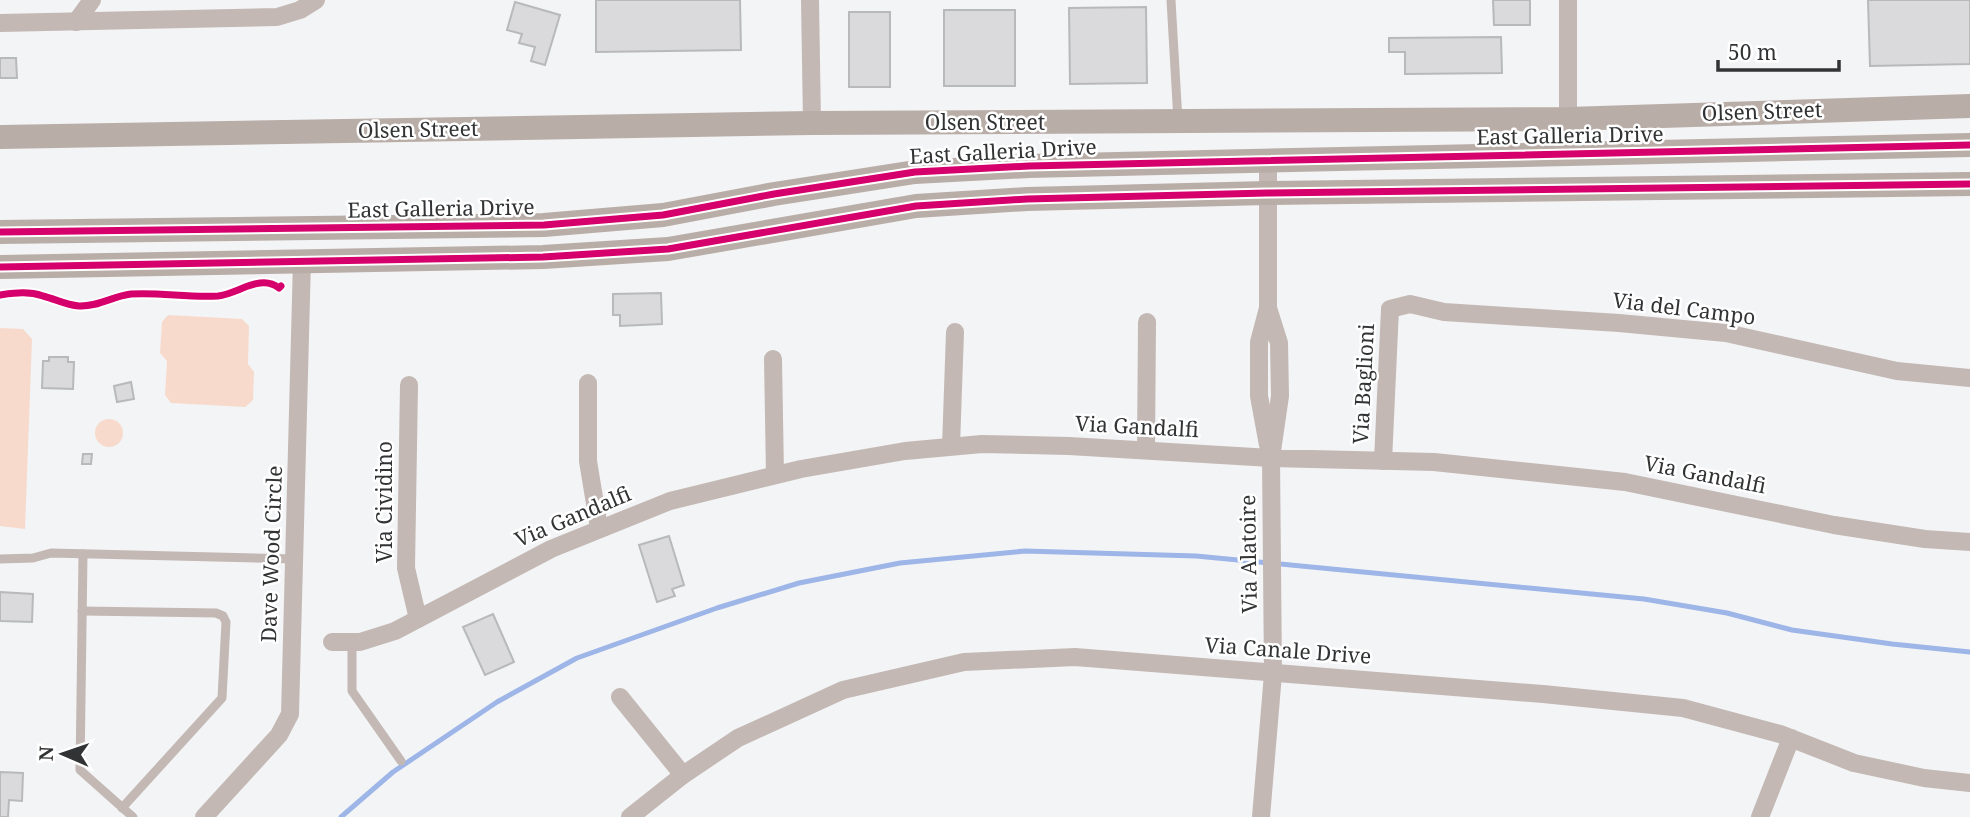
<svg xmlns="http://www.w3.org/2000/svg" width="1970" height="817" viewBox="0 0 1970 817" font-family="'Noto Serif',serif">
<style>
.green{fill:#f7dacc}
.lines{fill:none;stroke-linecap:round;stroke-linejoin:round}
.stream{stroke:#9eb5e7;stroke-width:5}
.building{fill:#dadadc;stroke:#b8b9ba;stroke-width:2}
.lane{stroke:#c3b8b4;stroke-width:9}
.street{stroke:#c3b8b4;stroke-width:18}
.secondary{stroke:#b9ada7;stroke-width:24}
.cycleway-casing{stroke:#fff;stroke-width:11}
.cycleway{stroke:#d6006c;stroke-width:7}
.labels{text-anchor:middle;stroke-width:5;stroke-linejoin:round;paint-order:stroke}
.street-label{font-size:21px;fill:#323334;stroke:#fff}
</style>
<rect width="100%" height="100%" fill="#f3f4f6"/>
<!-- green -->
<g class="green">
<path d="M168 315 242 319 249 326 248 364 254 372 253 400 245 407 171 403 165 395 167 361 160 353 162 322Z"/>
<path d="M0 328 23 329 32 339 25 529 0 526Z"/>
<circle cx="109" cy="433" r="14"/>
</g>
<g class="lines">
<!-- stream -->
<path class="stream" d="M341 817 393 772 497 702 577 658 717 608 799 583 900 563 1025 551 1196 556 1644 599 1727 613 1792 630 1892 644 1970 652"/>
</g>
<!-- building -->
<g class="building">
<path d="M596 0H740L741 50 596 52Z"/>
<path d="M1493 0H1530V25H1494Z"/>
<path d="M1868 0H1970V64L1870 66Z"/>
<path d="M515 2 560 15 545 65 531 61 535 47 519 43 522 34 507 30Z"/>
<path d="M1146 7 1147 83 1070 84 1069 8Z"/>
<rect x="944" y="10" width="71" height="76"/>
<rect x="849" y="12" width="41" height="75"/>
<path d="M1501 37 1502 73 1405 74V52H1389V38Z"/>
<path d="M0 58H16L17 78H0Z"/>
<path d="M661 293 662 324 620 326V315H613V294Z"/>
<path d="M49 357H68V362H74L73 389 42 388 43 361H49Z"/>
<path d="M131 382 134 399 117 402 114 386Z"/>
<path d="M83 454H92L91 464H82Z"/>
<path d="M669 536 684 585 672 589 675 596 657 602 639 545Z"/>
<path d="M0 592 33 594 32 622 0 621Z"/>
<path d="M493 614 514 662 485 675 463 627Z"/>
<path d="M0 772 23 773 22 801 9 800 8 817H0Z"/>
</g>
<g class="lines">
<!-- lane -->
<g class="lane">
<path d="M1171 0 1178 121"/>
<path d="M83 554 80 770 133 817"/>
<path d="M0 559 33 558 51 553 295 559"/>
<path d="M82 611 216 613 223 616 226 622 222 698 122 808"/>
<path d="M352 642V691L401 761"/>
</g>
<!-- street -->
<g class="street">
<path d="M810 0 812 123"/>
<path d="M76 22 92 0"/>
<path d="M0 23 277 17 300 10 316 0"/>
<path d="M1568 119V0"/>
<path d="M1268 160V308L1259 342V396L1268 445"/>
<path d="M773 359 775 475"/>
<path d="M588 383V461L599 528"/>
<path d="M409 385 406 568 418 619"/>
<path d="M951 446 955 332"/>
<path d="M1146 450 1147 322"/>
<path d="M1383 461 1390 309 1410 304 1444 312 1619 323 1726 333 1897 371 1970 378"/>
<path d="M332 642H360L395 631 551 549 670 501 801 469 905 451 982 444 1069 446 1271 458 1434 462 1625 482 1834 525 1925 539 1970 542"/>
<path d="M620 697 683 775"/>
<path d="M204 817 279 735 290 714 302 260"/>
<path d="M630 817 683 775 738 738 843 690 964 662 1075 657 1543 694 1683 708 1780 734 1854 763 1924 778 1970 783"/>
<path d="M1261 817 1273 674 1271 458 1280 396 1279 343 1268 308"/>
<path d="M1760 817 1791 738"/>
</g>
<!-- secondary -->
<g class="secondary">
<path d="M0 137 812 123 1568 119 1970 106"/>
<path d="M0 232 544 225 663 215 774 194 915 172 1029 166 1970 145"/>
<path d="M0 267 543 257 668 249 916 206 1027 199 1267 193 1970 184"/>
</g>
<defs>
<g id="cycleway">
<path d="M0 232 544 225 663 215 774 194 915 172 1029 166 1970 145"/>
<path d="M0 267 543 257 668 249 916 206 1027 199 1267 193 1970 184"/>
<path d="M0 295C15 293 28 291 43 296 55 299 66 305 79 306 98 307 113 296 131 294 160 292 189 298 218 296 238 294 261 273 279 288L281 286"/>
</g>
</defs>
<!-- cycleway casing -->
<use href="#cycleway" class="cycleway-casing"/>
<!-- cycleway -->
<use href="#cycleway" class="cycleway"/>
</g>
<g class="labels">
<!-- street labels -->
<g class="street-label">
<text transform="translate(1762 112) rotate(-2)" y="7">Olsen Street</text>
<text x="985" y="130">Olsen Street</text>
<text transform="translate(418 130) rotate(-1)" y="7">Olsen Street</text>
<text transform="translate(1570 136) rotate(-1)" y="7">East Galleria Drive</text>
<text transform="translate(1003 152) rotate(-3)" y="7">East Galleria Drive</text>
<text transform="translate(441 209) rotate(-1)" y="7">East Galleria Drive</text>
<text transform="translate(1684 309) rotate(7)" y="7">Via del Campo</text>
<text transform="translate(1364 384) rotate(-87)" y="7">Via Baglioni</text>
<text transform="translate(1137 427) rotate(3)" y="7">Via Gandalfi</text>
<text transform="translate(1705 475) rotate(11)" y="7">Via Gandalfi</text>
<text transform="translate(385 502) rotate(-90)" y="7">Via Cividino</text>
<text transform="translate(573 517) rotate(-23)" y="7">Via Gandalfi</text>
<text transform="translate(272 554) rotate(-88)" y="7">Dave Wood Circle</text>
<text transform="translate(1249 554) rotate(-91)" y="7">Via Alatoire</text>
<text transform="translate(1288 651) rotate(4)" y="7">Via Canale Drive</text>
</g>
</g>
<!-- north arrow -->
<g transform="translate(63 754) rotate(272)" stroke="#ffffff" stroke-width="5" paint-order="stroke">
<path d="M0-5L12 26L0 18L-12 26Z" fill="#323334"/>
<text y="-10" font-size="19" font-weight="bold" text-anchor="middle" fill="#323334">N</text>
</g>
<!-- scale -->
<path d="M1718 60v10h121v-10" fill="none" stroke="#323334" stroke-width="3.5"/>
<text x="1728" y="60" font-size="21" fill="#323334" stroke="#ffffff" stroke-width="5" paint-order="stroke">50 m</text>
</svg>
